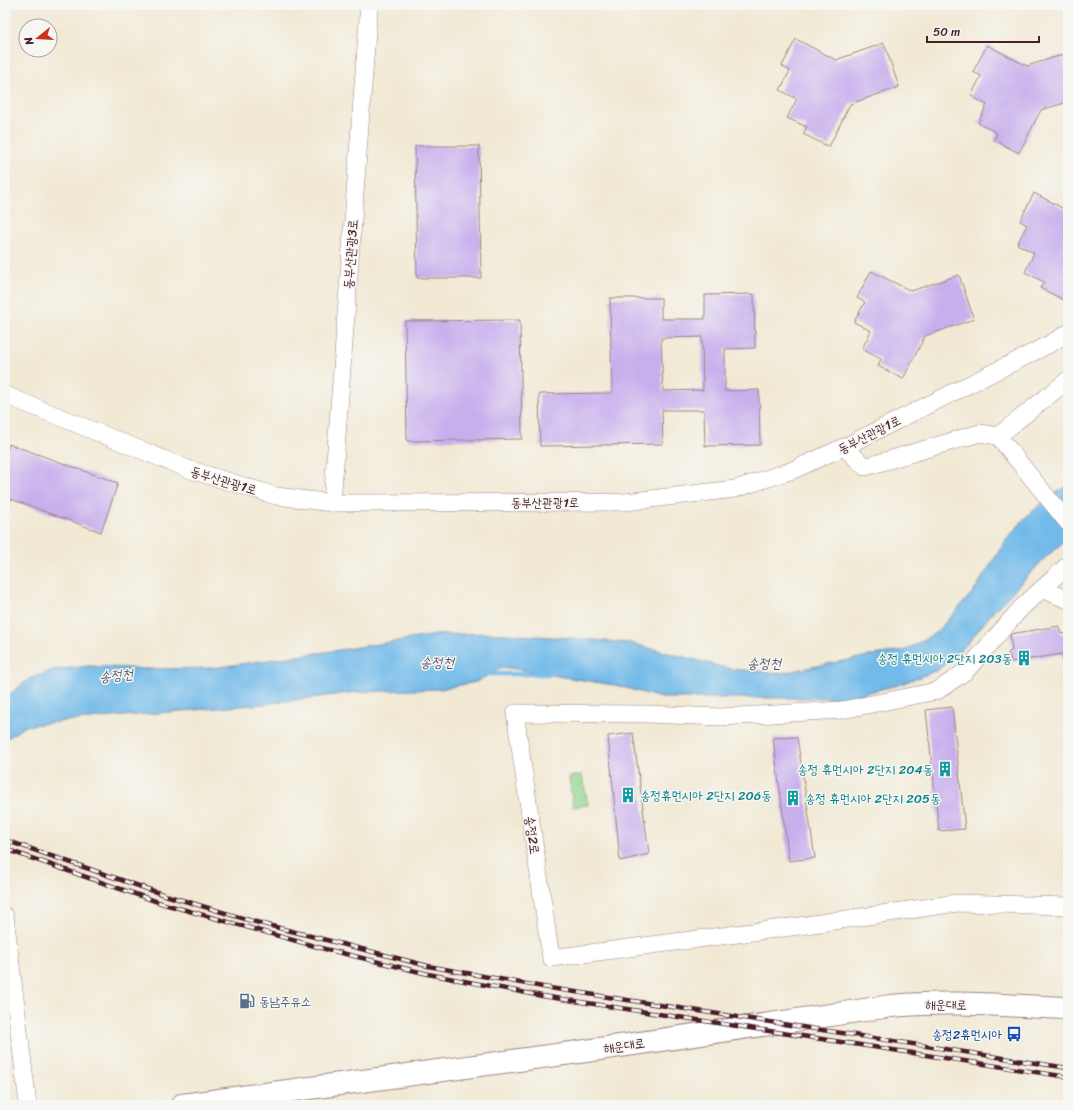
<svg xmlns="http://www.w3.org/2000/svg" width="1073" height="1110" viewBox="0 0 1073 1110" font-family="Sriracha,'Poor Story',sans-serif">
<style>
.green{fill:#92d78f;stroke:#6e7b5d}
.water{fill:#71bae9;stroke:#5e6c8a}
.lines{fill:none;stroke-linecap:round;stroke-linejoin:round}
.stream{stroke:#71bae9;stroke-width:4.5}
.building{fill:#c7afed;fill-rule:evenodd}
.minor-casing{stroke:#9e8480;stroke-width:18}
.major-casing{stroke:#9e8480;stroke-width:24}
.minor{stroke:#fff;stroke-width:17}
.major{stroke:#fff;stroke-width:22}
.rail-casing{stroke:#4a1f2b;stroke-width:4.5}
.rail{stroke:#f6f6f2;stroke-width:3;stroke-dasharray:9;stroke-linecap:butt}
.labels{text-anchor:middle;stroke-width:3;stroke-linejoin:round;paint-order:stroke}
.street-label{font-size:13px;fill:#4a1f2b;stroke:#f6f6f2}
.culture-label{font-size:13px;fill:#0d838f;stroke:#f6f6f2;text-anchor:end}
.service-label{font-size:13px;fill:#4e5e75;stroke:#f6f6f2;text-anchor:start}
.transit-label{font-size:13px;fill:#164399;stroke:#f6f6f2;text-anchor:end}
.water-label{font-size:14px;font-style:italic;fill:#58556e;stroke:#f6f6f2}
</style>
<rect width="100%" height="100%" fill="#f6f6f2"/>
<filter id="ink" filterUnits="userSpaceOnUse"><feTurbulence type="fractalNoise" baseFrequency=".025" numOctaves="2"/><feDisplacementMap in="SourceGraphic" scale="8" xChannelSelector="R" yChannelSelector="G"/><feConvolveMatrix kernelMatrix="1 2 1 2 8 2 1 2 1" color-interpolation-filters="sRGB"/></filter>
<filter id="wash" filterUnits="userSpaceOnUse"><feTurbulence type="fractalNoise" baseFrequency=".012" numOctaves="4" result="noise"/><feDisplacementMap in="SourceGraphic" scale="16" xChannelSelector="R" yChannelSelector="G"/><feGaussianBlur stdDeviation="0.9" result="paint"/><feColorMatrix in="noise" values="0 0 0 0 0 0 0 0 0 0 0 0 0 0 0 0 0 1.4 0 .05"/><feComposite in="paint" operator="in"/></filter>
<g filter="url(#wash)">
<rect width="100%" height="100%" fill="#f1e9d4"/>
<!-- green -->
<path class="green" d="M582 775 588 805 573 807 569 777Z"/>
<!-- water -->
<path class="water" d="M1068 486V538L1046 557 993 612 968 643 938 670 898 685 844 698H661L619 686 503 667 476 682 440 689 357 692 265 704 65 721 25 726 5 740V698L29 679 53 670 89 666 148 669 212 668 353 648 435 635 487 633 569 638 630 643 730 669 781 673 874 655 906 650 937 632 974 591 1006 540 1027 516 1053 494Z"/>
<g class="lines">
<!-- stream -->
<path class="stream" d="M487 674H551"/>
</g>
<g id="blocks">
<!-- building -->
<g class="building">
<path d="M796 39 836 60 884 43 899 87 850 104 829 147 803 134 807 127 787 118 797 99 780 90 790 71 782 66Z"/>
<path d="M987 45 1027 66 1062 55 1068 77V102L1041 110 1019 153 994 140 997 133 978 123 987 105 971 96 981 76 973 72Z"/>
<path d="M415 146H479L481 278H417Z"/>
<path d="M1034 193 1068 211V297L1066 301 1040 288 1044 282 1025 272 1034 253 1017 244 1027 225 1020 221Z"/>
<path d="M871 271 911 291 959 275 974 319 925 336 903 379 878 366 881 359 862 349 871 331 854 322 865 302 857 298Z"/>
<path d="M754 294 755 348 725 349V391L759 390 760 445 705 446 704 410H662L663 444 540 446 539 394 612 393 610 298H661V319H705V295ZM702 337 703 390 663 391 661 338Z"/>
<path d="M520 320 522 439 407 441 405 321Z"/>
<path d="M9 444 118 483 101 532 5 497V456Z"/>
<path d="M1059 626 1061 634 1068 633V686L1062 654 1012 662 1008 653 1012 650 1010 634Z"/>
<path d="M952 707 965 829 939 831 926 710Z"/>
<path d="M633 733 649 854 620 861 608 736Z"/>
<path d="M797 737 815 858 789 861 773 738Z"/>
</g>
</g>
</g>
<g filter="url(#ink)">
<use href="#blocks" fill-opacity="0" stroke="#9e8480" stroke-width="1"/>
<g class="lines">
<defs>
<g id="minor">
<path d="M5 395 188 469 276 496 332 503 625 502 735 489 793 470 844 447 1048 345 1068 333"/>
<path d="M998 436 1068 380"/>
<path d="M844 447 865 467 980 433 998 436 1068 523"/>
<path d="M332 503 369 5"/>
<path d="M1068 565 1021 608 966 671 937 691 842 710 721 717 647 714 515 713 551 958 799 926 957 903 1068 906"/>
<path d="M1042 589 1068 600"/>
<path d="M5 916 28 1105"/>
</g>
<path id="major" d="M182 1105 586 1051 891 1006C949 1000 1009 1006 1068 1008"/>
</defs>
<!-- minor casing -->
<use href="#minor" class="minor-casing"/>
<!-- major casing -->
<use href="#major" class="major-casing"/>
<!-- minor -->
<use href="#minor" class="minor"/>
<!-- major -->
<use href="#major" class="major"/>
<defs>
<g id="rail">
<path d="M5 840 165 895 252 921 428 966 543 987 1068 1068"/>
<path d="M5 849 164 904 325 949 428 974 542 996 1068 1077"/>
</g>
</defs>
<!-- rail casing -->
<use href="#rail" class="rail-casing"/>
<!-- rail -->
<use href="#rail" class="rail"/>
</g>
</g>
<!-- icons -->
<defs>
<symbol id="building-bare" viewBox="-9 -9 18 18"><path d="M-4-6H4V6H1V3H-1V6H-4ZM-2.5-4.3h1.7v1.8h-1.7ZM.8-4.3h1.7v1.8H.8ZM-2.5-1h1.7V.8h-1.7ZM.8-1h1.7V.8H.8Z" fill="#0f9aa8" stroke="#f6f6f2" stroke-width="2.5" paint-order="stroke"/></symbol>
<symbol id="fuel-bare" viewBox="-9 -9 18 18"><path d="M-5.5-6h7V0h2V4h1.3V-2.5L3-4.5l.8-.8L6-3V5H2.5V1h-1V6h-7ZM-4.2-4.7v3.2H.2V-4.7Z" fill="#5c6f8a" stroke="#f6f6f2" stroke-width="2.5" paint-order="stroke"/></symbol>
<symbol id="bus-bare" viewBox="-9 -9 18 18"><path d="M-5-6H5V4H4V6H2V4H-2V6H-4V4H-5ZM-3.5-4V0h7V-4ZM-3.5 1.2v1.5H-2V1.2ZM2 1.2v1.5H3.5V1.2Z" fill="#1a4fb4" stroke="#f6f6f2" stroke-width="2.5" paint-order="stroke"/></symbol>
</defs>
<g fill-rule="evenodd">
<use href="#building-bare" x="1013" y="647" width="22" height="22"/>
<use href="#building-bare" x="934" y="758" width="22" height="22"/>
<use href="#building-bare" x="617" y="784" width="22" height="22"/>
<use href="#building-bare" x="782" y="787" width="22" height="22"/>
<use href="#fuel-bare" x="236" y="990" width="22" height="22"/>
<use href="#bus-bare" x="1003" y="1023" width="22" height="22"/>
</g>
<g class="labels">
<!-- street labels -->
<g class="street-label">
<text transform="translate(350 254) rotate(-86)" y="5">동부산관광3로</text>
<text transform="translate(869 434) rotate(-27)" y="5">동부산관광1로</text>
<text transform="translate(224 480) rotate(17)" y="5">동부산관광1로</text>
<text x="545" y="507">동부산관광1로</text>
<text transform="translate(533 835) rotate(82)" y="5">송정2로</text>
<text transform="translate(946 1004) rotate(1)" y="5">해운대로</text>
<text transform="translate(624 1045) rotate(-8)" y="5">해운대로</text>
</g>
<!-- culture labels -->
<g class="culture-label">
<text x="1012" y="663">송정 휴먼시아 2단지 203동</text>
<text x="933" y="774">송정 휴먼시아 2단지 204동</text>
<text x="640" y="800" text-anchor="start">송정휴먼시아 2단지 206동</text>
<text x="805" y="803" text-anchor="start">송정 휴먼시아 2단지 205동</text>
</g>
<!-- service labels -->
<g class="service-label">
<text x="259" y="1006">동남주유소</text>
</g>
<!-- transit labels -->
<g class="transit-label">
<text x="1002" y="1039">송정2휴먼시아</text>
</g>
<!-- water labels -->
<g class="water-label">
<text x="437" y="667">송정천</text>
<text x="764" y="668">송정천</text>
<text transform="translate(116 675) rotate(-6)" y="5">송정천</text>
</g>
</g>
<!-- margin -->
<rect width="1073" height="1110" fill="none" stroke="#f6f6f2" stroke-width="20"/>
<!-- north arrow -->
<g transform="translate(38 38) rotate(252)"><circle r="19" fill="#f6f6f2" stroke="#b1a0a2"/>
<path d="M0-3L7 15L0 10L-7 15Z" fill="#c8321e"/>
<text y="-6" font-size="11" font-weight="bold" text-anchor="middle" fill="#4a1f2b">N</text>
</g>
<!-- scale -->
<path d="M927 36v6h112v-6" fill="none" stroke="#4a1f2b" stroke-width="2"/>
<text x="933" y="36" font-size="12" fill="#4a1f2b" stroke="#f6f6f2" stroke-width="3" paint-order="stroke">50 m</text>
</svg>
